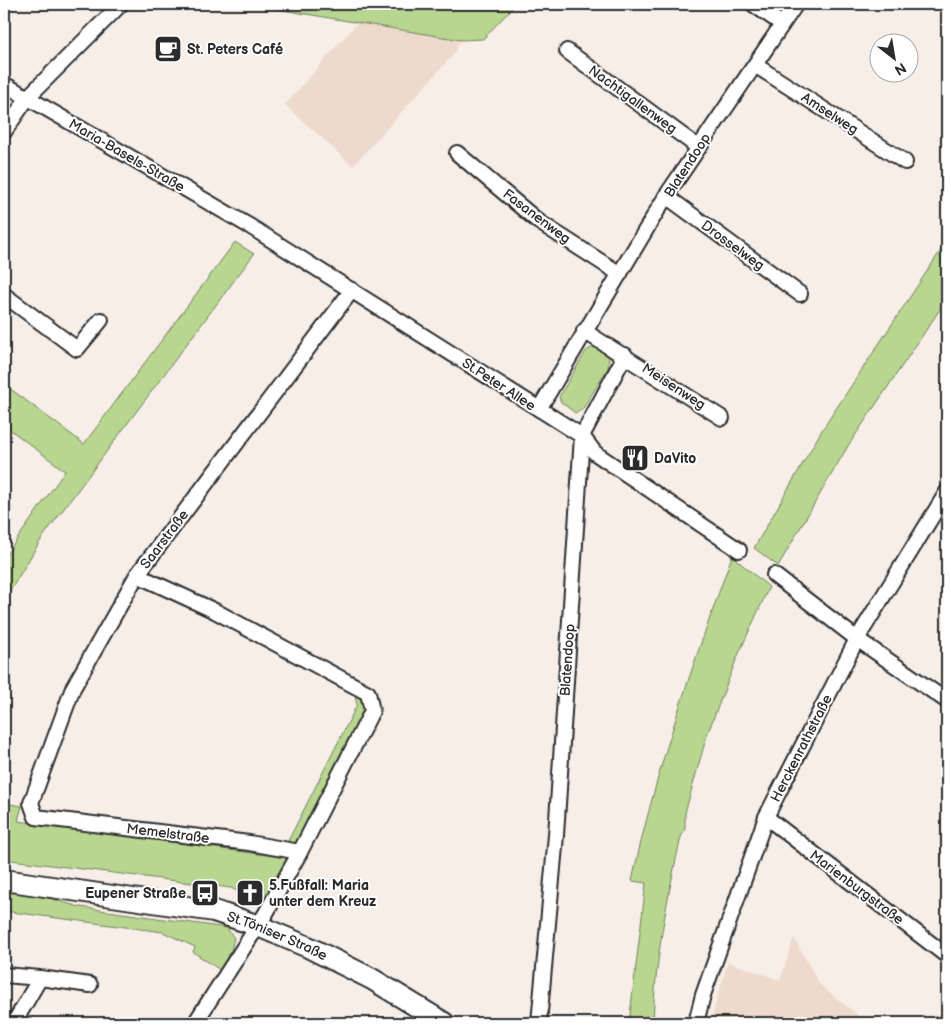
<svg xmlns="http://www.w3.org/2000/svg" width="951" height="1027" viewBox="0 0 951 1027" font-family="'Balsamiq Sans',sans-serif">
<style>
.built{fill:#eedacc}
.green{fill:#b8d68f;stroke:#72805d}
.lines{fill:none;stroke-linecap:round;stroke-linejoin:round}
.street-casing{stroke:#2b2b2b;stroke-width:18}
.secondary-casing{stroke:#2b2b2b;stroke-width:24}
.street{stroke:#fff;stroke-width:14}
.secondary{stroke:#fff;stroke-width:20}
.labels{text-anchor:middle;stroke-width:4;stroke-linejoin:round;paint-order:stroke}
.poi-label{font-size:14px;font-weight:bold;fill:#2b2b2b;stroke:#fff;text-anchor:start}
.street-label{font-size:14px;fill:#2b2b2b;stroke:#fff}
</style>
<rect width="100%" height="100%" fill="#f7eee8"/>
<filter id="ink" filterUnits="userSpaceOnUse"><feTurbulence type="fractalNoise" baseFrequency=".02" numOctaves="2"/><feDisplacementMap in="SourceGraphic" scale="10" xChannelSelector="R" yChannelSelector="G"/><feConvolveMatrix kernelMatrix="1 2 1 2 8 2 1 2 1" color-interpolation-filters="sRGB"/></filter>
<g filter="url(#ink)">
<!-- built -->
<g class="built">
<path d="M357 23 461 40 453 55 353 166 285 105Z"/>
<path d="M794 938 820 985 860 1017 854 1023H710L728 962 780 980Z"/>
</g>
<!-- green -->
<g class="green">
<path d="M266 4H374L396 8 399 4 447 8 449 4H516L483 39 461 40 282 10Z"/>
<path d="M947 241V299L848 446 778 566 754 548 822 430Z"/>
<path d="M235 242 254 254 42 538 4 601V558L65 471 4 425V384L84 444Z"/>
<path d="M595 346 609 357 608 368 582 410 575 413 561 402 559 397 586 351Z"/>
<path d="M732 556 769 587 736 660 707 735 685 813V829L681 837C667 898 655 960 653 1023H629L646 883 632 881C656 769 693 664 732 556Z"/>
<path d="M354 692 362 697 364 709 295 844 287 843 357 705Z"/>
<path d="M4 803 22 806 18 821 288 858 264 904 231 888 4 859Z"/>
<path d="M4 891 41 896 80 907 227 928 234 938 231 951 220 970 193 952 195 947 163 932 4 911Z"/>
</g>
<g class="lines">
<defs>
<g id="street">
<path d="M753 4 782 24"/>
<path d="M567 51 698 147"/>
<path d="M755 65 905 162"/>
<path d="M4 84 251 227 582 436 595 453 739 550"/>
<path d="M4 132 28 97 121 4"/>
<path d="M457 153 539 222 620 274"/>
<path d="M666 196 800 294"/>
<path d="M4 295 77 349 101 320"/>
<path d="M584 331 722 418"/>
<path d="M539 409 666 196 796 4"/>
<path d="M137 575 215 611 368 693 372 711 300 852 266 913 195 1023"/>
<path d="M774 575 857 639 947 701"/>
<path d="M766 817 947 956"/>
<path d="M300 852 249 843 36 817 31 803 73 688 137 575 352 290"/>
<path d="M4 975 40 978 14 1023"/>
<path d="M40 978 90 985"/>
<path d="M539 1023 556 835 582 436 625 355"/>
<path d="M696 1023 703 995 766 817 857 639 947 492"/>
</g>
<g id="secondary">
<path id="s1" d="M4 880 214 911 256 925 308 947 372 979 444 1023"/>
</g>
</defs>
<!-- street casing -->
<use href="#street" class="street-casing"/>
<!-- secondary casing -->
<use href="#secondary" class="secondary-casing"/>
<!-- street -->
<use href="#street" class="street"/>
<!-- secondary -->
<use href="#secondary" class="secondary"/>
</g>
</g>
<!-- icons -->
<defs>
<symbol id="cafe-square" viewBox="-11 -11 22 22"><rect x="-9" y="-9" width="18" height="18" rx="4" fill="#2b2b2b" stroke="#fff"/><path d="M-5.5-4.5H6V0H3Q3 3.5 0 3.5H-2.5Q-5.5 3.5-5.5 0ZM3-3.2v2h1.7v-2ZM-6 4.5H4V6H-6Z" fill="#fff"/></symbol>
<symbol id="restaurant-square" viewBox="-11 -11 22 22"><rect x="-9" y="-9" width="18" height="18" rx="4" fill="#2b2b2b" stroke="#fff"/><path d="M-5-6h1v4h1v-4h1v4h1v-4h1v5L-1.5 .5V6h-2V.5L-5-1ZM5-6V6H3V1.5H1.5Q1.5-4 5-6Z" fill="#fff"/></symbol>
<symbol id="bus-square" viewBox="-11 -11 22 22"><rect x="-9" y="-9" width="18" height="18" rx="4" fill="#2b2b2b" stroke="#fff"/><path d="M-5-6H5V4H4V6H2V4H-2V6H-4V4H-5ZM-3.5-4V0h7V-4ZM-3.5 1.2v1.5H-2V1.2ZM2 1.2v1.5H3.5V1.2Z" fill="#fff"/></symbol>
<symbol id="church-square" viewBox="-11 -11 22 22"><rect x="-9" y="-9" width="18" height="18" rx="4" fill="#2b2b2b" stroke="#fff"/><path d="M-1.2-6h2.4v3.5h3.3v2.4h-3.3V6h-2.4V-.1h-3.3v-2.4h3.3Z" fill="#fff"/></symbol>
</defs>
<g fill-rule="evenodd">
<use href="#cafe-square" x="152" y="33" width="32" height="32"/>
<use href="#restaurant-square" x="619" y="442" width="32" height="32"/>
<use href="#bus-square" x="189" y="877" width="32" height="32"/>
<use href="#church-square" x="234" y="877" width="32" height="32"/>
</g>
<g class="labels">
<!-- poi labels -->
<g class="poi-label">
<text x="187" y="54">St. Peters Café</text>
<text x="654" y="463">DaVito</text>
<text x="269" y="890">5.Fußfall: Maria<tspan x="269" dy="16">unter dem Kreuz</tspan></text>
<text x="186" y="898" text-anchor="end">Eupener Straße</text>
</g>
<!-- street labels -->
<g class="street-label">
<text transform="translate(633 99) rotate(36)" y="5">Nachtigallenweg</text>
<text transform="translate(830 113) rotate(33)" y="5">Amselweg</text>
<text transform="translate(127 155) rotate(30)" y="5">Maria-Basels-Straße</text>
<text transform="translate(687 165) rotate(-57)" y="5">Blatendoop</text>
<text transform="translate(537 216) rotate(37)" y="5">Fasanenweg</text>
<text transform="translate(733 245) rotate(36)" y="5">Drosselweg</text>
<text transform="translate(499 384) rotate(33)" y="5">St.Peter Allee</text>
<text transform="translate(674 386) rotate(33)" y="5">Meisenweg</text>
<text transform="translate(164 539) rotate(-53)" y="5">Saarstraße</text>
<text transform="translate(567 660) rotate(-86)" y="5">Blatendoop</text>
<text transform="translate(801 748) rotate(-63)" y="5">Herckenrathstraße</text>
<text transform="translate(168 833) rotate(7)" y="5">Memelstraße</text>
<text transform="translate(857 887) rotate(37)" y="5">Marienburgstraße</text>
<text dy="5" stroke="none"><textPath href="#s1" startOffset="280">St.Töniser Straße</textPath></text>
</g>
</g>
<!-- margin -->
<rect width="951" height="1027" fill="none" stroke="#fff" stroke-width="20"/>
<rect x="10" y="10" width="931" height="1007" fill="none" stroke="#2b2b2b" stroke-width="2" filter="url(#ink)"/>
<!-- north arrow -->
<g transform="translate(894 58) rotate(149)"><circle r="24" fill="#ffffff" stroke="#aaaaaa"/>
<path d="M0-4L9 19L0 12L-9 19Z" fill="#2b2b2b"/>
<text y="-8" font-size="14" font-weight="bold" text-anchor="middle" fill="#2b2b2b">N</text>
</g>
</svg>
